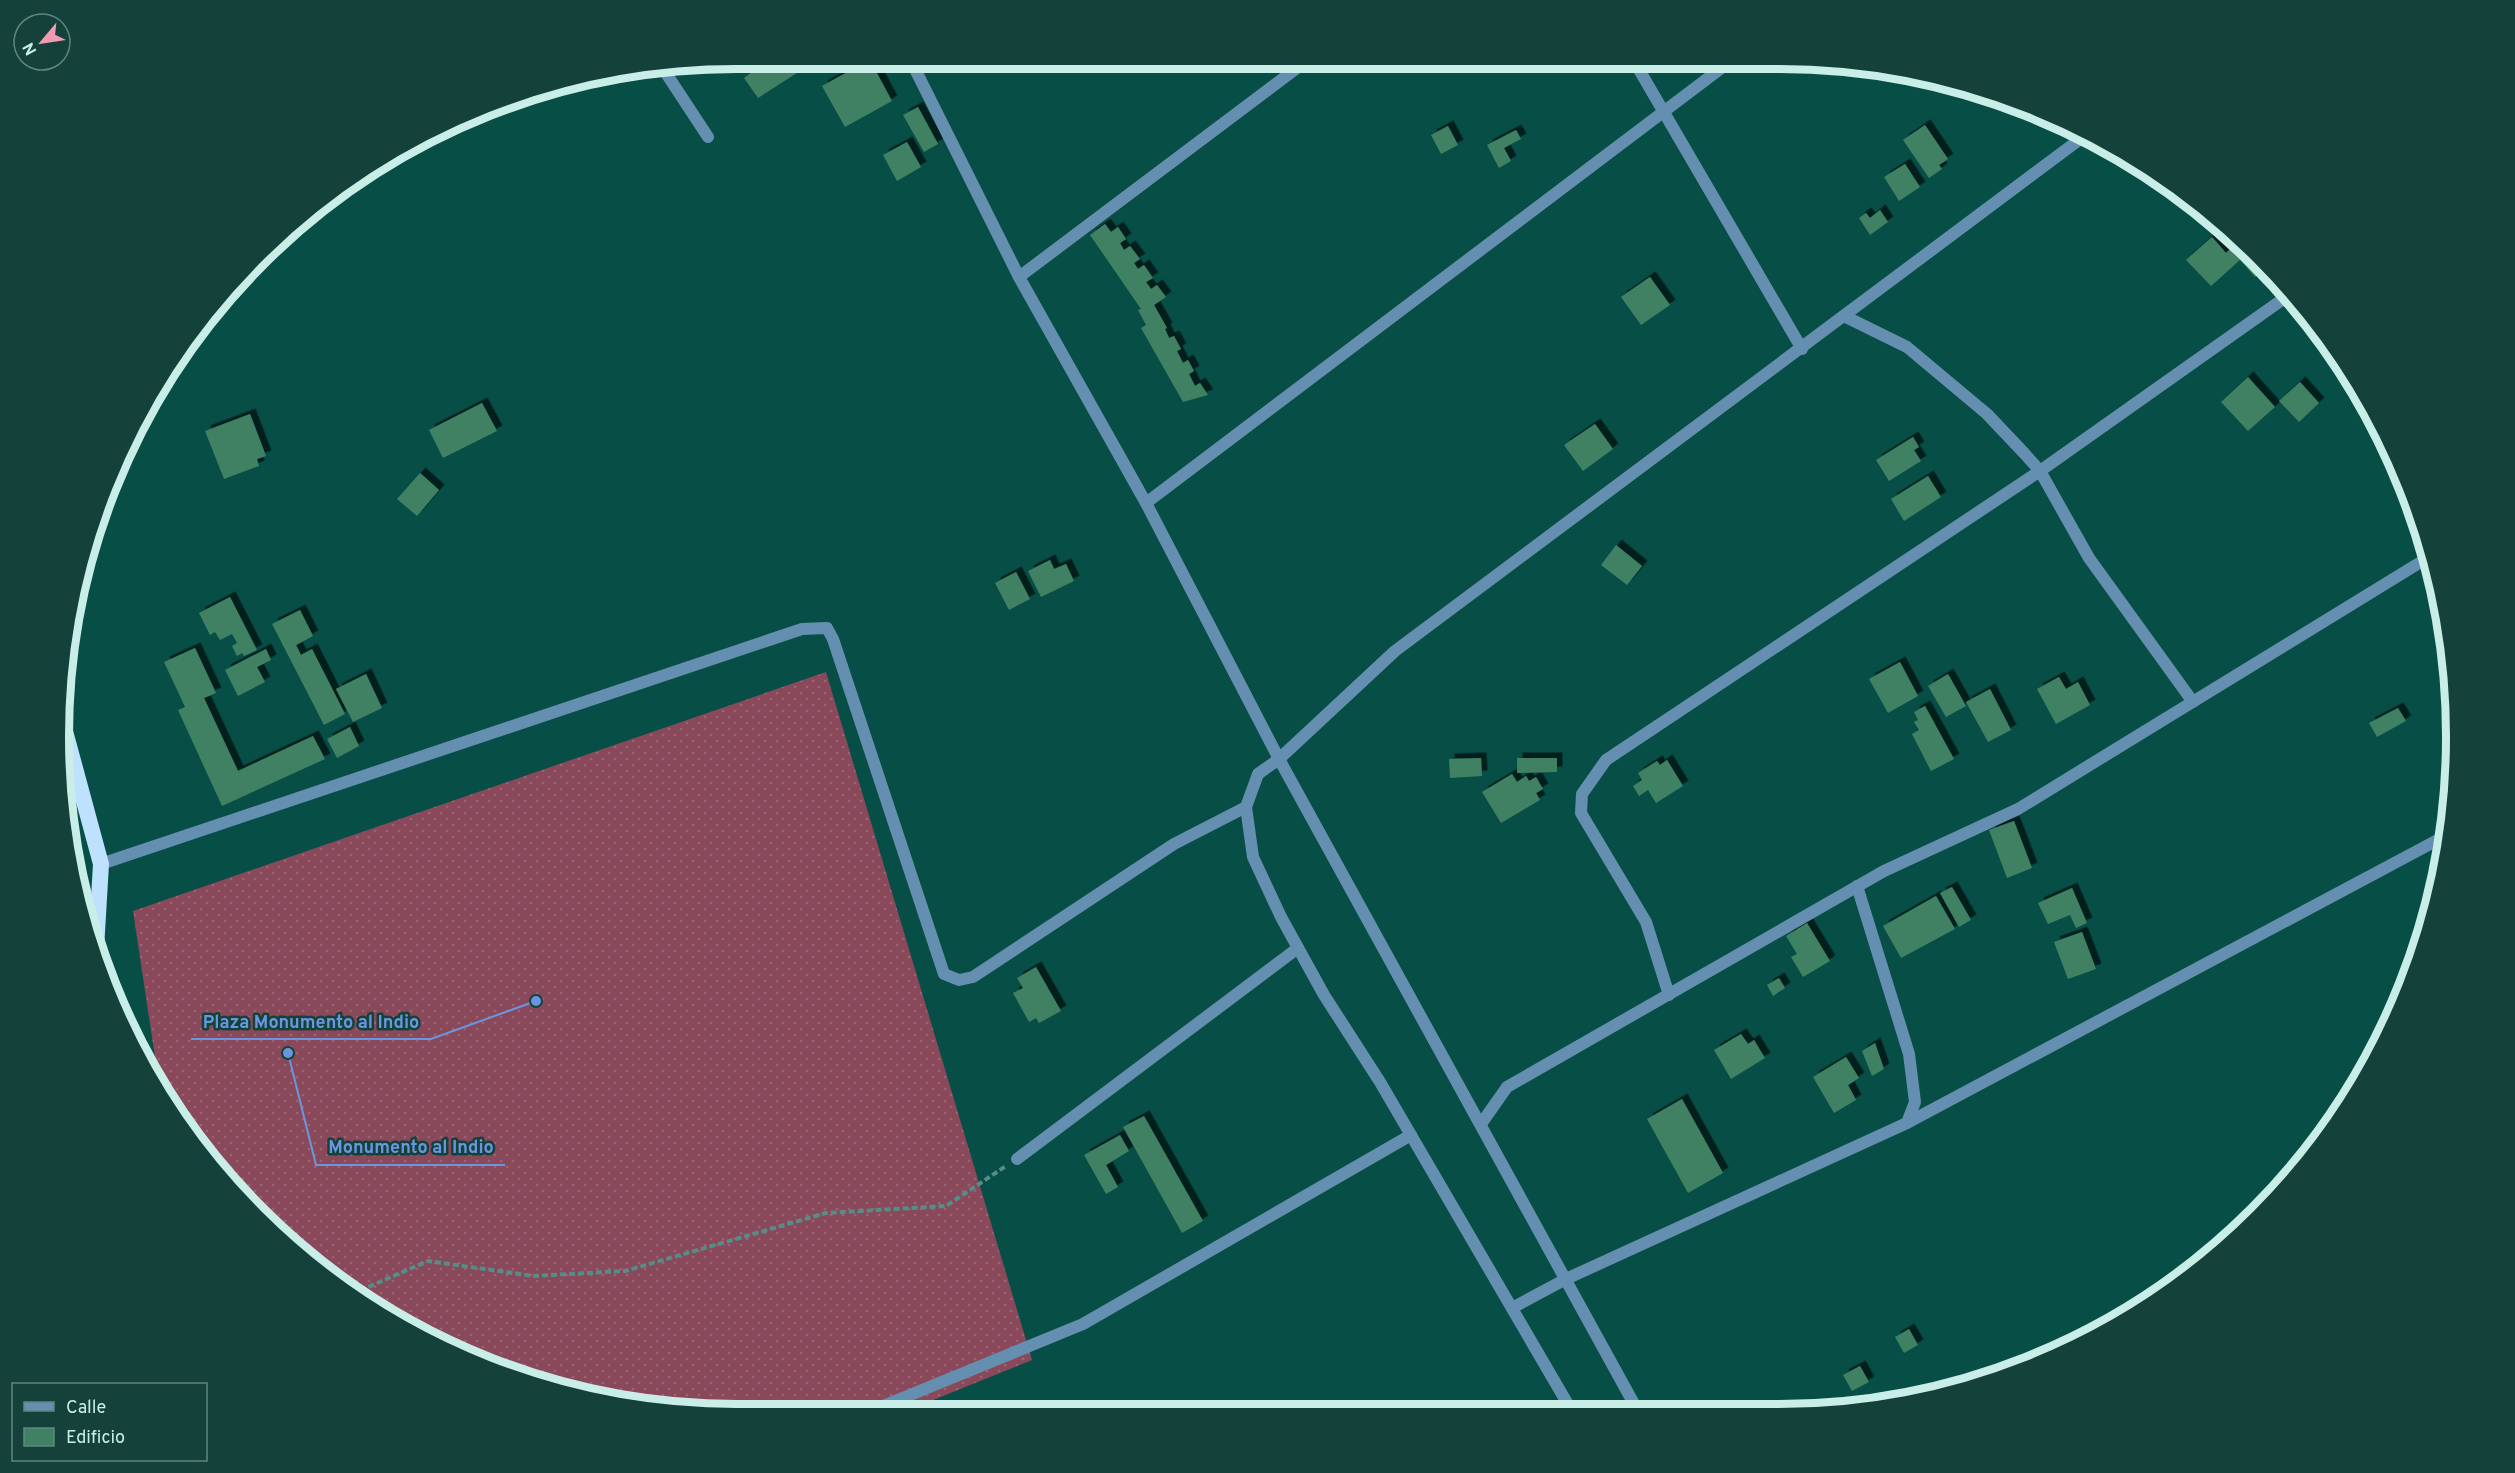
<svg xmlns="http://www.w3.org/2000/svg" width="2515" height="1473" viewBox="0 0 2515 1473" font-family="Overpass,sans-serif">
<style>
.grass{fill:url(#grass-dots)}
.building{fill:#408164;filter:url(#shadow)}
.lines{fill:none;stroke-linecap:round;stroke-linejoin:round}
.path{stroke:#548e87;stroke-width:4;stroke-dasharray:6 3;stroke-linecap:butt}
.minor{stroke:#658fb0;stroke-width:12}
.trunk{stroke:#bee1fd;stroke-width:16}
.rim{fill:none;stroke:#c8eee7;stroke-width:8}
.leader{fill:none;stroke:#6a96df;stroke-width:2}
.callout-dot{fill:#6a96df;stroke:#15413b;stroke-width:2}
.callout-label{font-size:18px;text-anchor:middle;font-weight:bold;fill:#6a96df;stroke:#15413b;stroke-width:5;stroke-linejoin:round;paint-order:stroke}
</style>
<defs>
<pattern id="grass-dots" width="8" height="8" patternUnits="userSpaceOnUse" patternTransform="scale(1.5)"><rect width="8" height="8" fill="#89495b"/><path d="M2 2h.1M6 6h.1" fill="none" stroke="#986473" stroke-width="1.8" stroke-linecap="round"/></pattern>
<filter id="shadow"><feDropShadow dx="5.5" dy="-5.5" stdDeviation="0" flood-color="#0009"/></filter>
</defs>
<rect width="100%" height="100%" fill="#074e46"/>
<!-- grass -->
<path class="grass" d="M826 672 1032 1360 901 1413H692L519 1379 360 1300 227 1183 160 1090 133 911Z"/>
<!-- building -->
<g class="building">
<path d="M763 64H799L803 69 758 98 744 78Z"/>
<path d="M862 64H872L892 101 845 127 822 86Z"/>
<path d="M918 107 938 144 924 152 903 115Z"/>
<path d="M1925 125 1948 159 1939 165 1942 169 1929 178 1903 140Z"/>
<path d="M1448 126 1458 145 1441 154 1431 135Z"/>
<path d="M1516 130 1521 139 1504 148 1511 161 1499 168 1487 145Z"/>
<path d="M907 142 921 167 897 181 883 155Z"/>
<path d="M1905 164 1920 187 1899 201 1884 177Z"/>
<path d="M1880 210 1888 222 1870 235 1859 218 1866 213 1870 218Z"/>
<path d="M1105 224 1111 232 1118 227 1126 239 1120 243 1124 250 1130 246 1140 259 1134 263 1138 269 1144 265 1153 278 1146 282 1151 289 1157 285 1166 297 1154 305 1167 328 1165 329 1169 338 1174 336 1181 349 1177 351 1183 363 1188 360 1194 371 1189 374 1195 386 1200 383 1208 395 1183 402 1141 328 1146 325 1138 310 1141 309 1090 235Z"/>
<path d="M2219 225 2258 257 2266 267 2255 277 2240 260 2211 286 2186 260 2212 237 2226 253 2230 249 2213 230Z"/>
<path d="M1650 277 1670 305 1641 325 1621 297Z"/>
<path d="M2248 377 2275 407 2248 431 2221 402Z"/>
<path d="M2300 382 2319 403 2299 422 2279 401Z"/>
<path d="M2357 388 2364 401 2361 402 2354 390Z"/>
<path d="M482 403 497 431 443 458 429 430Z"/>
<path d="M250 414 266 456 257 459 259 466 224 479 205 431Z"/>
<path d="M1595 424 1613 449 1583 471 1564 445Z"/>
<path d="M1913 437 1919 447 1914 450 1921 461 1889 481 1876 460Z"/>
<path d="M420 473 439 490 417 516 397 499Z"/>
<path d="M1928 476 1941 497 1904 521 1891 499Z"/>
<path d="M1616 545 1642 566 1627 585 1601 565Z"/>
<path d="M1050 560 1054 569 1066 564 1074 581 1041 597 1028 571Z"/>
<path d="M1016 572 1030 599 1009 610 995 583Z"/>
<path d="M230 597 257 650 244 656 242 653 237 656 232 646 237 643 232 634 220 640 215 632 210 635 199 613Z"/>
<path d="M300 610 313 636 296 645 301 655 312 649 345 714 324 725 272 624Z"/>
<path d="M195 648 216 693 204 698 238 771 313 736 325 759 222 806 178 710 185 707 164 662Z"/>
<path d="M266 649 271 660 257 667 265 682 238 696 225 670Z"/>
<path d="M1900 662 1918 696 1888 713 1869 679Z"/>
<path d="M366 674 382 708 353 722 336 689Z"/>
<path d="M1948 674 1966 706 1946 717 1928 686Z"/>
<path d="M2059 677 2066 689 2078 682 2090 705 2056 724 2037 689Z"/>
<path d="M1990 689 2011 730 1988 742 1966 702Z"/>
<path d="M1925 706 1954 759 1931 771 1912 734 1919 730 1914 722 1918 720 1914 712Z"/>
<path d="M2398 708 2406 721 2377 737 2369 723Z"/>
<path d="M350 727 359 746 337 758 327 739Z"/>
<path d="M1481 758 1482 776 1450 778 1449 759Z"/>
<path d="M1517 758H1557V772L1517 773Z"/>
<path d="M1667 760 1683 786 1656 803 1648 790 1639 796 1633 786 1642 780 1638 773 1657 761 1660 765Z"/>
<path d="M1512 774 1517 782 1526 776 1529 781 1536 777 1543 789 1536 793 1540 800 1501 823 1482 792Z"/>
<path d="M2014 821 2032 868 2007 878 1989 830Z"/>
<path d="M1952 887 1971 920 1959 927 1940 893Z"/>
<path d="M2072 888 2087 923 2076 928 2070 915 2048 924 2038 903Z"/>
<path d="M1936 896 1955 929 1901 958 1883 926Z"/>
<path d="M1807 923 1830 961 1803 977 1791 957 1797 954 1786 936Z"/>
<path d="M2082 932 2096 969 2068 979 2054 942Z"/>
<path d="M1036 967 1061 1011 1039 1023 1036 1018 1029 1022 1013 993 1023 988 1017 978Z"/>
<path d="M1779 978 1785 988 1773 996 1767 985Z"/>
<path d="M1741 1034 1748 1044 1754 1040 1765 1058 1731 1079 1714 1050Z"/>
<path d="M1875 1043 1884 1069 1872 1076 1862 1051Z"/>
<path d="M1846 1057 1859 1078 1848 1085 1856 1100 1834 1113 1813 1077Z"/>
<path d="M1682 1099 1723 1173 1688 1193 1647 1119Z"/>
<path d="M1144 1116 1203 1221 1182 1233 1123 1127Z"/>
<path d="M1120 1135 1129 1151 1106 1165 1118 1187 1106 1194 1084 1155Z"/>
<path d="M1909 1329 1918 1345 1904 1353 1895 1337Z"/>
<path d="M1860 1366 1869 1382 1852 1391 1843 1375Z"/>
</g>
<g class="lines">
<!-- path -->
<path class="path" d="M352 1294 428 1261 534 1276 625 1271 826 1213 946 1206 1006 1166"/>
<!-- minor -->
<g class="minor">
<path d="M1634 61 1802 349"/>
<path d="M912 63 1019 277 1146 503 1279 759 1639 1413"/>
<path d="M660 64 708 137"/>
<path d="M1019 277 1305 62"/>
<path d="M1844 316 1907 347 1987 414 2024 453 2040 471 2089 558 2193 702"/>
<path d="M1146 503 1732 60"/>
<path d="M101 864 802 629 827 628 833 639 944 974 959 980 973 977 1174 844 1246 807"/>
<path d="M1669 995 1646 922 1581 813 1582 794 1606 760 2040 471 2289 295"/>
<path d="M1907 1123 2447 835"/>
<path d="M1481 1124 1507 1087 1884 871 2018 809 2429 557"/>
<path d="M1017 1159 1298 948"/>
<path d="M1512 1308 1566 1279 1907 1123 1915 1102 1909 1054 1857 886"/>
<path d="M866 1413 1083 1324 1411 1135"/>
<path d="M1573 1413 1380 1082 1324 995 1281 917 1253 857 1246 807 1258 774 1279 759 1395 651 2083 137"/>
</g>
<!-- trunk -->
<path class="trunk" d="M62 720 101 864 96 949"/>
</g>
<!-- crop -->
<path d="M0 0H2515V1473H0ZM736 69H1779A667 667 0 0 1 2446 736V737A667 667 0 0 1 1779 1404H736A667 667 0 0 1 69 737V736A667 667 0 0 1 736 69Z" fill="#15413b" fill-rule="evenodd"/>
<path class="rim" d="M736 69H1779A667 667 0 0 1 2446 736V737A667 667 0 0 1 1779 1404H736A667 667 0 0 1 69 737V736A667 667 0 0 1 736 69Z"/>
<!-- callouts -->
<path class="leader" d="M536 1001L431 1039H191M288 1053L316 1165H505"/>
<g class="callout-dot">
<circle cx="536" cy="1001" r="6"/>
<circle cx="288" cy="1053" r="6"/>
</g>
<g class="callout-label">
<text x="311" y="1028">Plaza Monumento al Indio</text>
<text x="411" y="1153">Monumento al Indio</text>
</g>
<!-- legend -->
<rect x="12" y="1383" width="195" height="78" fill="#15413b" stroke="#5d8680" stroke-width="1.5"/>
<rect x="24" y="1402" width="30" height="9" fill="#658fb0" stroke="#5d8680" stroke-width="1.5"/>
<text x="66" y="1413" font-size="18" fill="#c8eee7">Calle</text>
<rect x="24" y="1428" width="30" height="18" fill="#408164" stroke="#5d8680" stroke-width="1.5"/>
<text x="66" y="1443" font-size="18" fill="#c8eee7">Edificio</text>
<!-- north arrow -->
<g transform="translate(42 42) rotate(241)"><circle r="28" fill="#15413b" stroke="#5d8680" stroke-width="1.5"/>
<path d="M0-4.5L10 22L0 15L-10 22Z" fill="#f19ab1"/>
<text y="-9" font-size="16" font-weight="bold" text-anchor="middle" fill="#c8eee7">N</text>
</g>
</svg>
